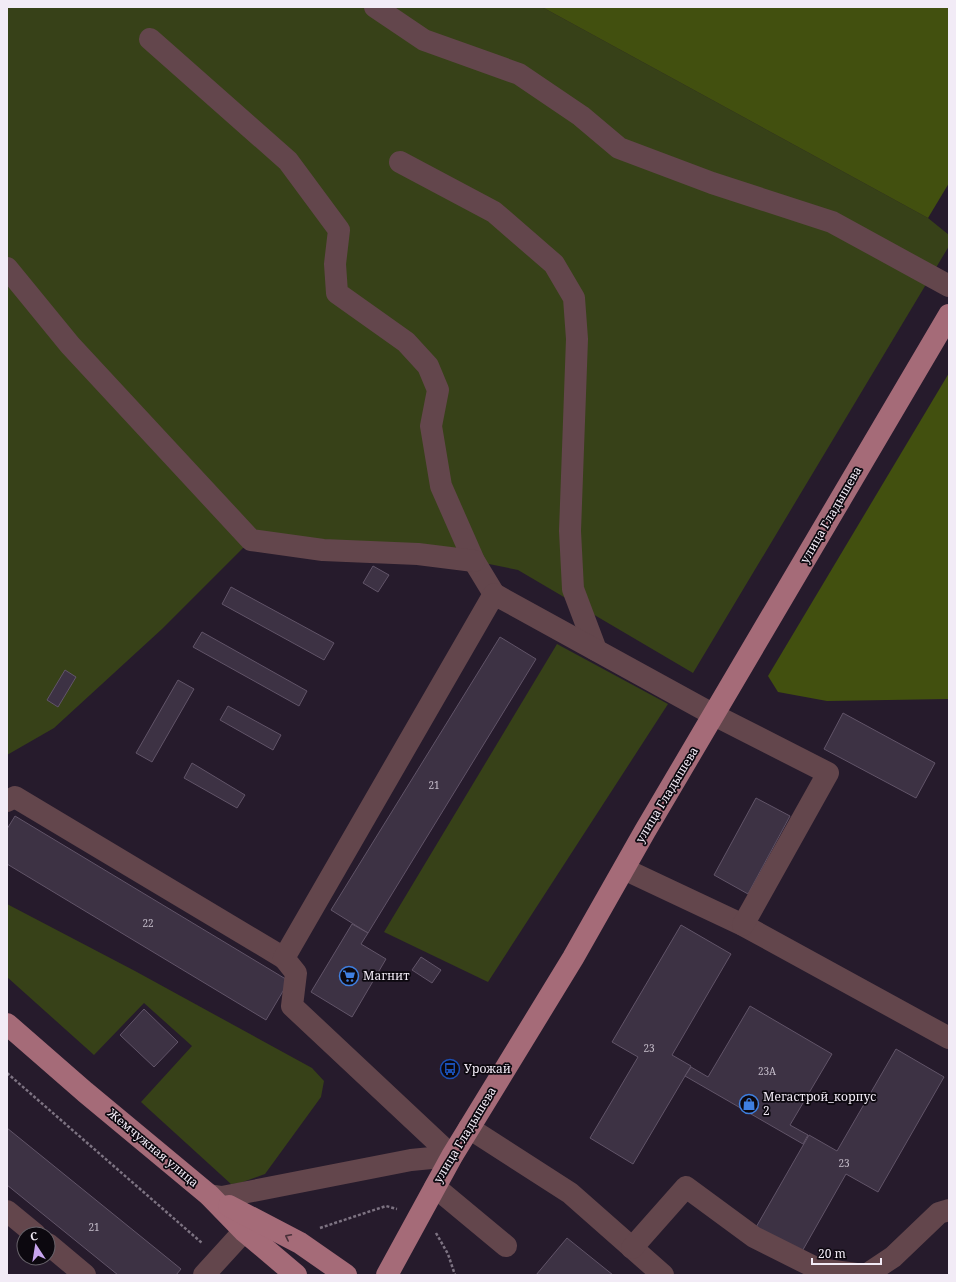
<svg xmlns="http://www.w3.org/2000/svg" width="956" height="1282" viewBox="0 0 956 1282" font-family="'Noto Serif',serif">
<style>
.green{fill:#374118}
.forest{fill:#42500f}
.building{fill:#3d3244;stroke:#615468}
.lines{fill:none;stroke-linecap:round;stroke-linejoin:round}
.path{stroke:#7d7382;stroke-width:2.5;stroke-dasharray:3 2;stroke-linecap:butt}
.minor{stroke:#63464c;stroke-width:22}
.major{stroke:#a56b78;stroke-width:22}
.oneway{stroke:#493039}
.labels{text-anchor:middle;stroke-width:3.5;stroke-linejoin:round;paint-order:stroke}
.number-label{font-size:10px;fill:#c5bdca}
.street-label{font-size:12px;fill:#f2ebf6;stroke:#0c080f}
.poi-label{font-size:12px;fill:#f2ebf6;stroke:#0c080f;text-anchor:start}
</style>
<rect width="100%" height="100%" fill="#261b2c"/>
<!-- green -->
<g class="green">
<path d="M7 7H542L928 218 949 235V246L693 673 518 570 474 561 251 540 162 629 54 728 7 755Z"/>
<path d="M557 644 668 704 488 982 384 932Z"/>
<path d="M7 904 135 971 312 1068 324 1081 321 1097 265 1174 240 1183 231 1184 141 1102 192 1046 144 1003 94 1055 7 977Z"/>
</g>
<!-- forest -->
<g class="forest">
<path d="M542 7H949V183L928 218Z"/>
<path d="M949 373V699L827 701 778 692 768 676Z"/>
</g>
<!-- building -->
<g class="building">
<path d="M373 566 389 575 378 592 363 583Z"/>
<path d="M231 587 334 643 324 660 222 604Z"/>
<path d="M202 632 307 691 299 706 193 647Z"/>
<path d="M500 637 536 659 368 933 331 910Z"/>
<path d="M65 670 76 677 58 707 47 700Z"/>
<path d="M178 680 194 689 152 762 136 753Z"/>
<path d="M228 706 281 735 273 750 220 720Z"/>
<path d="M843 713 935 763 916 798 824 749Z"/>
<path d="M192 763 245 795 237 808 184 778Z"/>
<path d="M756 798 790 816 748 894 714 875Z"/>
<path d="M15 816 289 981 266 1020 7 864V829Z"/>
<path d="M352 924 368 933 361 944 386 959 352 1017 311 992Z"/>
<path d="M681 925 731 954 672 1055 691 1066 633 1164 590 1138 638 1057 612 1042Z"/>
<path d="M421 957 441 970 432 983 412 970Z"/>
<path d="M750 1006 832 1054 790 1125 808 1135 803 1144 685 1076 691 1067 708 1077Z"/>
<path d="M144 1009 178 1042 154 1067 120 1035Z"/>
<path d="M896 1049 944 1077 878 1192 846 1174 800 1255 755 1229 809 1135 837 1151Z"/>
<path d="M7 1128 181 1269 176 1275H118L7 1185Z"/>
<path d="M567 1238 613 1275H536Z"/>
</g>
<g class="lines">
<!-- path -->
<g class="path">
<path d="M7 1073 202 1243"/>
<path d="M320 1228 386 1206 397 1209"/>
<path d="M436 1233 448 1254 455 1275"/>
</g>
<!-- minor -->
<g class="minor">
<path d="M375 7 424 40 519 74 581 116 619 148 712 183 832 222 949 286"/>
<path d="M150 39 288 161 339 230 335 264 337 293 406 342 428 366 438 390 431 426 441 486 474 561 494 594"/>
<path d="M400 162 494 212 554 264 574 298 577 339 570 531 573 589 596 650"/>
<path d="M7 268 70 345 251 540 323 550 418 554 474 561"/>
<path d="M7 801 15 797 284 958"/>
<path d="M624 869 743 925 949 1038"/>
<path d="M469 1128 570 1193 663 1275"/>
<path d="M435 1187 506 1246"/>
<path d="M209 1195 222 1197 411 1160 452 1156 292 1006 296 973 284 958 494 594 714 715 828 773 743 925"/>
<path d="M7 1211 35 1234"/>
<path d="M48 1244 85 1275"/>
<path d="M632 1248 686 1187 754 1237 818 1269 864 1275"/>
<path d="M204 1275 244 1231"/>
<path d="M866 1275 893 1257 939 1213 949 1210"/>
</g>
<!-- major -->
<g class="major">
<path d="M7 1024 85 1092 209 1195 244 1231 296 1275"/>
<path d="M229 1206 300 1243 346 1275"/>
<path d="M387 1275 452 1156 573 958 645 831 949 315"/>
</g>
</g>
<!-- one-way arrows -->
<defs><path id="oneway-chevron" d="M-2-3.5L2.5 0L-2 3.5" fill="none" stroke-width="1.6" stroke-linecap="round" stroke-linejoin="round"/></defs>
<use class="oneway" href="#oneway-chevron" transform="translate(288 1237) rotate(-153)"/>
<!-- icons -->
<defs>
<symbol id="supermarket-ring" viewBox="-11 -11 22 22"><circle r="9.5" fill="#0c080f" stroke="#3f7fe0" stroke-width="1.5"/><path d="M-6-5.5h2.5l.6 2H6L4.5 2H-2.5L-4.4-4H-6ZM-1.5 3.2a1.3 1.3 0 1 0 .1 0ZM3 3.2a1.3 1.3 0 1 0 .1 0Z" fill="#3f7fe0"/></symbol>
<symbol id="bus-ring" viewBox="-11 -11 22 22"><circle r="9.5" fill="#0c080f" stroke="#1a4fb4" stroke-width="1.5"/><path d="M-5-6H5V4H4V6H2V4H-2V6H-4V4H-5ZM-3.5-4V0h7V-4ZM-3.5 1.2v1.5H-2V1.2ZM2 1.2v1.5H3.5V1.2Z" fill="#1a4fb4"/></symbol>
<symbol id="shop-ring" viewBox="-11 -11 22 22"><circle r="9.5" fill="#0c080f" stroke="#3f7fe0" stroke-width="1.5"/><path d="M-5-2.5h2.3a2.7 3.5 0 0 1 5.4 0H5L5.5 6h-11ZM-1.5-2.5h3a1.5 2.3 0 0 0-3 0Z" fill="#3f7fe0"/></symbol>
</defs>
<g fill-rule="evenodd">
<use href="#supermarket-ring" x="338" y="965" width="22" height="22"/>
<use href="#bus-ring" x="439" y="1058" width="22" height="22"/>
<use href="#shop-ring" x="738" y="1093" width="22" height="22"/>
</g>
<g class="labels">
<!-- number labels -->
<g class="number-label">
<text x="434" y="789">21</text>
<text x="148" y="927">22</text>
<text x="649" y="1052">23</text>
<text x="767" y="1075">23А</text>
<text x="844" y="1167">23</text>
<text x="94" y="1231">21</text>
</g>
<!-- street labels -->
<g class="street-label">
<text transform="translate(831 515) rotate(-60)" y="4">улица Гладышева</text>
<text transform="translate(667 795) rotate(-59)" y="4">улица Гладышева</text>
<text transform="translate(465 1135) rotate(-59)" y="4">улица Гладышева</text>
<text transform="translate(153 1148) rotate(40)" y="4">Жемчужная улица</text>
</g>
<!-- poi labels -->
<g class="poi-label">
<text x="363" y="980">Магнит</text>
<text x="464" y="1073">Урожай</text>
<text x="763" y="1101">Мегастрой_корпус<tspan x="763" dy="14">2</tspan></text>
</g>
</g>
<!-- border -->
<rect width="956" height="1282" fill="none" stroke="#f2ebf6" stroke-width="16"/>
<!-- north arrow -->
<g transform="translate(36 1246) rotate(348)"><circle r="19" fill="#0c080f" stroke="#68636b"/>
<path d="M0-3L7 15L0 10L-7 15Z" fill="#c8a5ef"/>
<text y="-6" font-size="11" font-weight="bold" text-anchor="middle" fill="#f2ebf6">С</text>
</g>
<!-- scale -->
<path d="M812 1258v6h69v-6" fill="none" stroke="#f2ebf6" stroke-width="2"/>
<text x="818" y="1258" font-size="12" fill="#f2ebf6" stroke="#0c080f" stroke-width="3" paint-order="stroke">20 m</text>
</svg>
